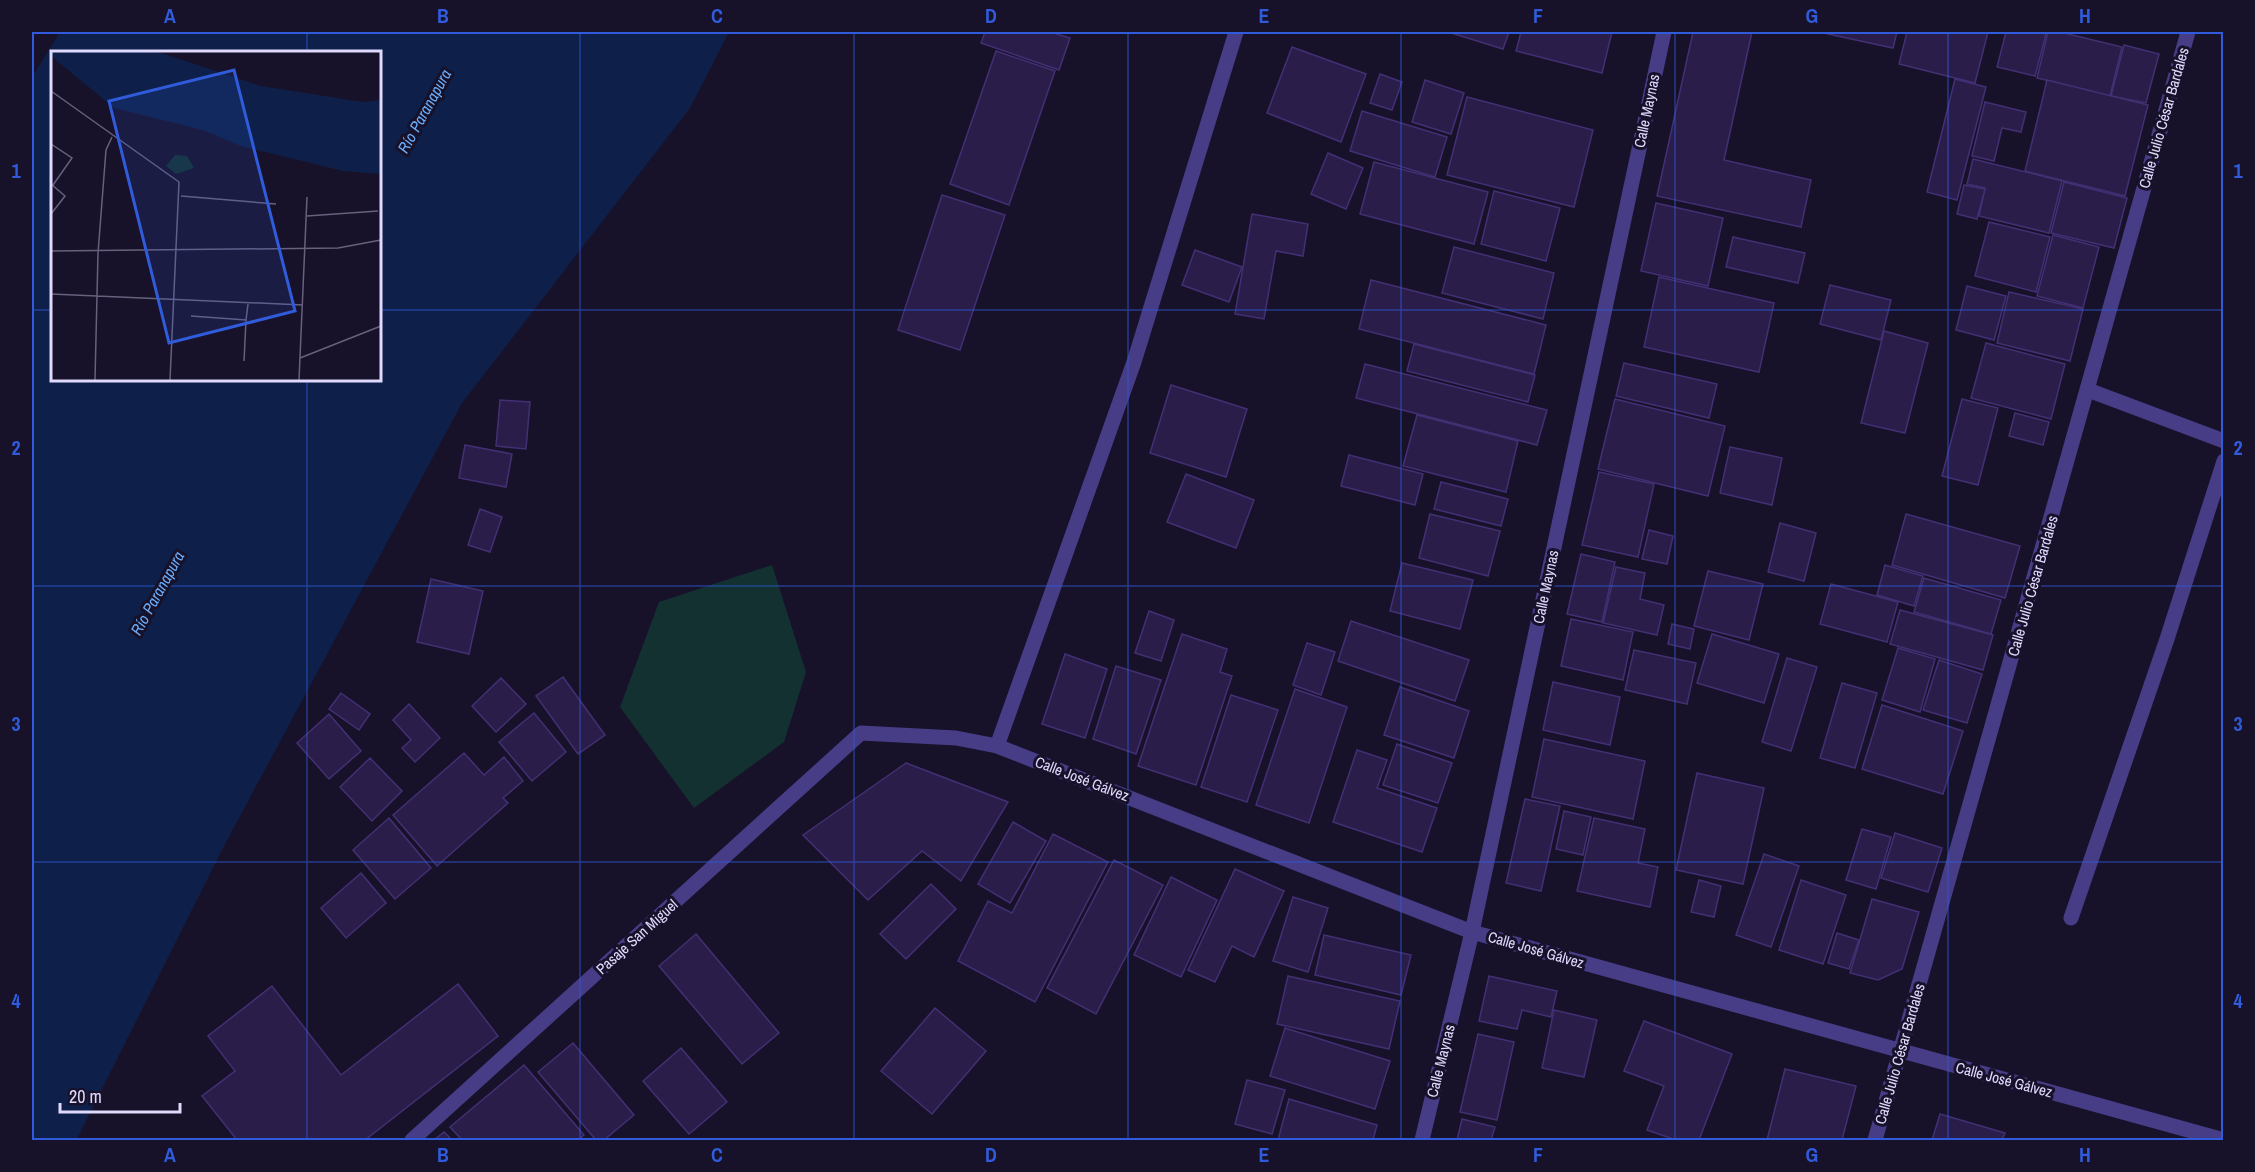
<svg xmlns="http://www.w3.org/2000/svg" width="2255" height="1172" viewBox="0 0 2255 1172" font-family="'Archivo Narrow',sans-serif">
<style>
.green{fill:#143132}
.water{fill:#0e204a;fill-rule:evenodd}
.building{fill:#2a1d49;stroke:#433074;stroke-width:1.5}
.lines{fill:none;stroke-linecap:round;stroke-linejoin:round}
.minor{stroke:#463d86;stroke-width:15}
.grid{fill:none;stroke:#305cdc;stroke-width:1.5;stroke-opacity:0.55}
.labels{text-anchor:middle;stroke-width:6;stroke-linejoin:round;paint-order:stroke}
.street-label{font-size:15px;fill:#e0d9fe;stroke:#171129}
.water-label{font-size:16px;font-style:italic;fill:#6aadfb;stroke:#171129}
.inset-road{fill:none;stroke:#67617e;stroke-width:1.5}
.view{fill:#305cdc;fill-opacity:0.15;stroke:#305cdc;stroke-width:3}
.inset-edge{fill:none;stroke:#e0d9fe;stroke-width:3}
.neatline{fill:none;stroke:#305cdc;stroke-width:2}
.grid-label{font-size:20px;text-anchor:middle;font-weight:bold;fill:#305cdc}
</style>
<rect width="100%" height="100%" fill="#171129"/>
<!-- green -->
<path class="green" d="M772 565 806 672 784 742 694 808 620 707 659 602Z"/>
<!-- water -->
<path class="water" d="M60 32H729L690 108 462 403 224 846 77 1139 32 1140V77ZM52 52H380V380H52Z"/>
<!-- building -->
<g class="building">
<path d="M985 32H1050L1070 38 1059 70 981 43Z"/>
<path d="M1452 32H1509L1503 49 1451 33Z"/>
<path d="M1521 32H1612L1602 73 1516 51Z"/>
<path d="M1693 32H1752L1724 160 1811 180 1801 227 1657 196Z"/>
<path d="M1819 32H1897L1893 48Z"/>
<path d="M1907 32H1988L1975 83 1899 64Z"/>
<path d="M2006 32H2035L2046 34 2035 76 1997 67Z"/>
<path d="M2048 32H2060L2122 47 2110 96 2037 78Z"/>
<path d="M2124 45 2159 54 2146 103 2111 96Z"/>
<path d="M1292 47 1366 74 1341 142 1267 113Z"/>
<path d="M996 51 1055 71 1009 205 950 184Z"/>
<path d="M1380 74 1402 82 1392 110 1370 103Z"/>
<path d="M1955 79 1986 87 1957 200 1927 192Z"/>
<path d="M1425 80 1464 93 1451 134 1412 122Z"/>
<path d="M2047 80 2148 105 2125 196 2025 171Z"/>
<path d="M1467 97 1593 130 1574 207 1447 175Z"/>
<path d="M1985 102 2026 112 2021 132 2002 128 1994 161 1972 156Z"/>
<path d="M1362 111 1447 137 1435 177 1350 151Z"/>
<path d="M1328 153 1363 168 1346 209 1311 194Z"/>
<path d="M1973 159 2062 181 2049 233 1979 216 1985 188 1967 184Z"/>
<path d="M1374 162 1488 192 1474 244 1360 214Z"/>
<path d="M2064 182 2127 198 2114 248 2051 233Z"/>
<path d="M1964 185 1985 189 1977 219 1957 214Z"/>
<path d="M1494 191 1560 208 1546 261 1481 244Z"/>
<path d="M942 195 1005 215 960 350 898 330Z"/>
<path d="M1656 203 1723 218 1708 286 1641 271Z"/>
<path d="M1252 214 1308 224 1303 256 1276 251 1264 319 1235 314Z"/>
<path d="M1989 222 2050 237 2036 292 1975 276Z"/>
<path d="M2053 235 2099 247 2083 308 2037 296Z"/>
<path d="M1733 237 1805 253 1798 283 1726 267Z"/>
<path d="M1454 247 1554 273 1543 319 1442 293Z"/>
<path d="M1195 250 1242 267 1229 302 1182 285Z"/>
<path d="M1659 277 1774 303 1759 372 1644 347Z"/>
<path d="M1371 280 1546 325 1534 374 1359 329Z"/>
<path d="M1830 285 1891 300 1881 340 1820 324Z"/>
<path d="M1967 286 2006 296 1994 340 1956 330Z"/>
<path d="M2009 292 2083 309 2070 361 1997 343Z"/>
<path d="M1884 331 1928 343 1905 433 1861 423Z"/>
<path d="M1986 343 2065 364 2051 419 1971 398Z"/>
<path d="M1414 344 1535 375 1528 402 1407 371Z"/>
<path d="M1624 363 1717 384 1709 418 1616 396Z"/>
<path d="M1365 364 1547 410 1537 445 1356 398Z"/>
<path d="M1171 385 1247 409 1226 477 1150 453Z"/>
<path d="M1615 399 1725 426 1708 496 1598 469Z"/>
<path d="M1962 399 1998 408 1978 485 1942 476Z"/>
<path d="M500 400 530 402 526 449 496 446Z"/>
<path d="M2015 413 2049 422 2043 445 2009 436Z"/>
<path d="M1417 415 1518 441 1506 492 1403 466Z"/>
<path d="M465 445 512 454 506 487 459 478Z"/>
<path d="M1730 447 1782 458 1772 505 1720 493Z"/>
<path d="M1349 455 1423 474 1415 505 1341 486Z"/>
<path d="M1599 472 1654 484 1638 557 1582 545Z"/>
<path d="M1186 474 1254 500 1236 548 1167 522Z"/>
<path d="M1441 482 1508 499 1501 526 1434 509Z"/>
<path d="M480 509 502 517 490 552 468 545Z"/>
<path d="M1430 514 1500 531 1488 576 1419 558Z"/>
<path d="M1906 514 2020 546 2005 598 1892 565Z"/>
<path d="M1780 523 1816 533 1804 581 1768 572Z"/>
<path d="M1649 530 1673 536 1667 564 1642 559Z"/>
<path d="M1581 554 1615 562 1602 622 1567 614Z"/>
<path d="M1402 563 1473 580 1460 629 1390 611Z"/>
<path d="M1885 565 1923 576 1914 606 1877 595Z"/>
<path d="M1616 567 1645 573 1640 599 1664 605 1657 635 1603 623Z"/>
<path d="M1708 571 1763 584 1749 640 1694 626Z"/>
<path d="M1924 578 2001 600 1991 634 1914 612Z"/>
<path d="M431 579 483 591 469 654 417 642Z"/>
<path d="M1831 584 1898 602 1887 642 1820 624Z"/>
<path d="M1900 610 1993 635 1983 670 1890 644Z"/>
<path d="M1149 611 1174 620 1161 661 1135 653Z"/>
<path d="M1571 619 1633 632 1623 680 1561 666Z"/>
<path d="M1351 621 1469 660 1455 701 1338 661Z"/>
<path d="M1672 624 1694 629 1690 649 1668 644Z"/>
<path d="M1182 634 1227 649 1220 672 1232 676 1196 785 1138 766Z"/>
<path d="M1712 634 1779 654 1764 703 1697 683Z"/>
<path d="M1307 643 1335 652 1321 695 1293 685Z"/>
<path d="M1898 648 1935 659 1920 712 1882 700Z"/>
<path d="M1634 650 1696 663 1687 704 1625 690Z"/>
<path d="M1065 654 1107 669 1085 738 1042 724Z"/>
<path d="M1787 658 1817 667 1791 751 1762 742Z"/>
<path d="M1939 660 1982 674 1967 723 1923 710Z"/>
<path d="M1116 666 1161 680 1136 754 1093 739Z"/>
<path d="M563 677 605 735 578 754 536 696Z"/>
<path d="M501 678 526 704 496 732 472 706Z"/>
<path d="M1553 682 1620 697 1610 745 1543 730Z"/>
<path d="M1842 683 1877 693 1855 768 1820 758Z"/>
<path d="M1400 687 1469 711 1454 758 1384 735Z"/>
<path d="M1295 689 1347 707 1309 823 1256 805Z"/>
<path d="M341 693 370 714 359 730 329 709Z"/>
<path d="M1231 695 1278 710 1247 802 1201 787Z"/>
<path d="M409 704 440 738 415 762 402 748 411 740 393 720Z"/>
<path d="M1882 705 1963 731 1943 794 1862 769Z"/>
<path d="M534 713 566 752 532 781 499 742Z"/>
<path d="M329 714 361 751 329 779 297 743Z"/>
<path d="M1544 739 1645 761 1633 819 1532 797Z"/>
<path d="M1397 744 1452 763 1438 803 1383 785Z"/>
<path d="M1357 750 1387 760 1377 788 1437 808 1422 852 1333 822Z"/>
<path d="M464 753 484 775 504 757 523 781 503 798 508 803 437 866 393 815Z"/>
<path d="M370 758 402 791 372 821 340 787Z"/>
<path d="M906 763 1008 802 961 881 922 851 868 900 803 835Z"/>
<path d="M1697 773 1764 788 1743 884 1676 870Z"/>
<path d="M1525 799 1560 806 1541 891 1506 883Z"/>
<path d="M1564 811 1591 817 1583 855 1556 849Z"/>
<path d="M389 818 431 868 395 899 353 850Z"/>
<path d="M1594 818 1645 829 1638 863 1658 867 1650 907 1577 891Z"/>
<path d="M1013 822 1046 841 1010 903 978 884Z"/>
<path d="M1862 829 1891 837 1876 889 1846 880Z"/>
<path d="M1895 833 1942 848 1928 892 1881 878Z"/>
<path d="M1053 834 1108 862 1035 1002 958 961 988 901 1012 913Z"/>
<path d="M1764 854 1799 866 1771 947 1736 935Z"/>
<path d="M1114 860 1163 885 1096 1014 1047 988Z"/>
<path d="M1235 869 1284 891 1254 957 1232 946 1215 982 1188 970Z"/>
<path d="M361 873 386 903 346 938 321 908Z"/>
<path d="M1171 877 1217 900 1181 977 1134 955Z"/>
<path d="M1699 880 1721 886 1714 917 1691 912Z"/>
<path d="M1801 880 1846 895 1823 964 1779 950Z"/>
<path d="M931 884 956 909 906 959 880 934Z"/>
<path d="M1293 897 1328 908 1308 972 1273 961Z"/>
<path d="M1872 899 1919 912 1902 969 1878 980 1850 973Z"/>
<path d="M1837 933 1859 940 1849 969 1828 963Z"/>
<path d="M696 934 779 1033 742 1064 659 966Z"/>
<path d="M1324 935 1411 955 1401 995 1315 975Z"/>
<path d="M1288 976 1400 1001 1389 1049 1277 1024Z"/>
<path d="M1489 976 1557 991 1551 1017 1522 1010 1517 1029 1479 1021Z"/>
<path d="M458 984 498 1036 365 1140H237L202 1096 235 1071 208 1036 272 986 341 1075Z"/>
<path d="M935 1008 986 1051 932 1114 881 1071Z"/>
<path d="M1554 1010 1597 1020 1584 1077 1542 1068Z"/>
<path d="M1644 1021 1732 1054 1699 1140H1676L1647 1130 1664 1086 1624 1071Z"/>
<path d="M1285 1028 1390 1061 1375 1109 1270 1076Z"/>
<path d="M1478 1034 1514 1042 1497 1120 1460 1112Z"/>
<path d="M573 1043 634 1115 604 1140H596L538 1072Z"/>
<path d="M681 1048 727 1102 689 1134 643 1081Z"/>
<path d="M524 1065 584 1135 578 1140H462L450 1127Z"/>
<path d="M1785 1069 1856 1086 1842 1140H1767Z"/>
<path d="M1247 1080 1285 1090 1272 1134 1235 1124Z"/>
<path d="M1289 1099 1377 1125 1373 1140H1278Z"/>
<path d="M1940 1114 2005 1133 2002 1140H1932Z"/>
<path d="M1462 1119 1495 1127 1491 1140H1457Z"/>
<path d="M444 1132 452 1140H434Z"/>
</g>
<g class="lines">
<!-- minor -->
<g class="minor">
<path d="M2088 390 2224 441"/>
<path d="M997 746 1134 362 1236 32"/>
<path d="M2071 918 2167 639 2224 461"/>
<path d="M412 1140 861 733 956 738 997 746 1472 932 2224 1140"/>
<path d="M1422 1140 1472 932 1664 32"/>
<path d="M1875 1140 2188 32"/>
</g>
</g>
<!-- grid -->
<path class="grid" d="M307 32V52M580 32V1140M854 32V1140M1128 32V1140M1401 32V1140M1675 32V1140M1948 32V1140M32 310H52M380 310H2224M307 380V1140M32 586H2224M32 862H2224"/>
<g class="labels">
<!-- street labels -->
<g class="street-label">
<text transform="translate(1647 111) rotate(-78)" y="5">Calle Maynas</text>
<text transform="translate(2164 118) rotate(-74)" y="5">Calle Julio César Bardales</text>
<text transform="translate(2033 586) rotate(-74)" y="5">Calle Julio César Bardales</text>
<text transform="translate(1546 587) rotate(-78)" y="5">Calle Maynas</text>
<text transform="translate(1082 779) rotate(21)" y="5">Calle José Gálvez</text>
<text transform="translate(637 937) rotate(-42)" y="5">Pasaje San Miguel</text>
<text transform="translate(1536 950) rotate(16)" y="5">Calle José Gálvez</text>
<text transform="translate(1900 1054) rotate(-74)" y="5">Calle Julio César Bardales</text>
<text transform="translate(1441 1061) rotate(-76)" y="5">Calle Maynas</text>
<text transform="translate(2004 1080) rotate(15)" y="5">Calle José Gálvez</text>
</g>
<!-- water labels -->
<g class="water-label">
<text transform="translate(424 111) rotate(-61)" y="6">Río Paranapura</text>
<text transform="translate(157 593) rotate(-61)" y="6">Río Paranapura</text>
</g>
</g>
<!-- overview -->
<g transform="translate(51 51)">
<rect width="330" height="330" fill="#171129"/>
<path d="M124 104 136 105 143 117 125 123 115 115Z" fill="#143132"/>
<path d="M0 1H107L210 35 312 51 330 49V123L292 120 190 95 152 79 63 57 0 5Z" fill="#0e204a"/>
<path class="inset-road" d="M0 40 128 131 119 329M0 93 21 107 2 134M0 133 14 145 0 163M130 145 225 153M256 165 327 160M0 200 287 197 330 189M0 243 252 254M140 265 195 269 197 253M249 307 330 275M193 310 195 269M44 329 47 202 55 99 61 86M248 329 256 146"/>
<path class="view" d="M183 19 244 260 118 292 58 50Z"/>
<rect width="330" height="330" class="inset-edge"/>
</g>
<!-- border -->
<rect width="2255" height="1172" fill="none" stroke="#171129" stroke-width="66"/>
<!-- scale -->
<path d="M60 1103v9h120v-9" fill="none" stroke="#e0d9fe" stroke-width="3"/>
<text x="69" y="1103" font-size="18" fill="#e0d9fe" stroke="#171129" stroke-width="4.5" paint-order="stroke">20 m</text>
<rect x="33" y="33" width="2189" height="1106" class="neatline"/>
<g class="grid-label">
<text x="170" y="23">A</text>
<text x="443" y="23">B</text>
<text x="717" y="23">C</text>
<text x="991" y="23">D</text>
<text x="1264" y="23">E</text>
<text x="1538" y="23">F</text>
<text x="1812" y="23">G</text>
<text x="2085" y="23">H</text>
<text x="16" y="178">1</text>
<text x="2238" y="178">1</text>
<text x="16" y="455">2</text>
<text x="2238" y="455">2</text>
<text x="16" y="731">3</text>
<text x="2238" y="731">3</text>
<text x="16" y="1008">4</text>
<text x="2238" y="1008">4</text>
<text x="170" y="1162">A</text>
<text x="443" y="1162">B</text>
<text x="717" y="1162">C</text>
<text x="991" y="1162">D</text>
<text x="1264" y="1162">E</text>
<text x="1538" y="1162">F</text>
<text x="1812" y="1162">G</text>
<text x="2085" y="1162">H</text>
</g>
</svg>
